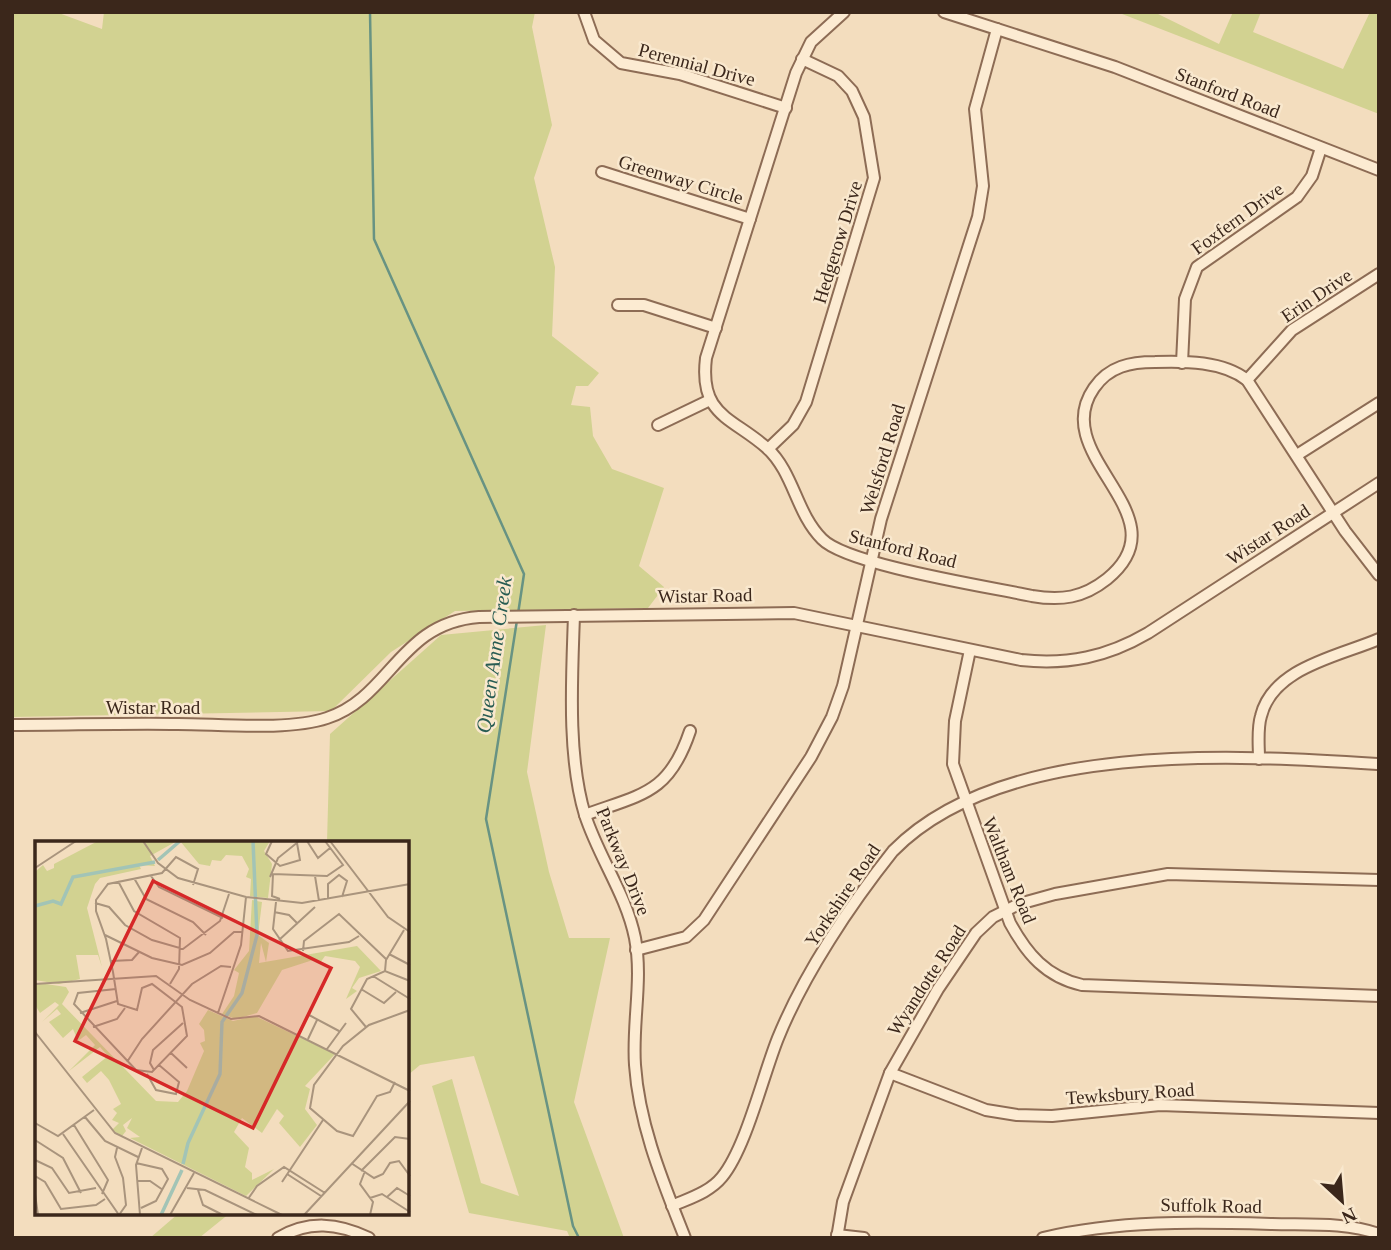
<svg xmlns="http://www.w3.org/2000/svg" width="1391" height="1250" viewBox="0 0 1391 1250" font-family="Georgia,serif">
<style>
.green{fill:#d2d291}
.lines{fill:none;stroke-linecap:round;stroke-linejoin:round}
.stream{stroke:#689383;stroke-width:2.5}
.minor-casing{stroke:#8d6c55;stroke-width:14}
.minor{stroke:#fcebd2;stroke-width:10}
.labels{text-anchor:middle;stroke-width:5;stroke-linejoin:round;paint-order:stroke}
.street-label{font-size:19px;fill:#3b271b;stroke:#f9e8ce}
.water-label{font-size:21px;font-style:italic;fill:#285c53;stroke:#f9e8ce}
.inset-river{fill:none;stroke:#a2c4b6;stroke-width:3.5}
.inset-road{fill:none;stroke:#a9947d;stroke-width:2}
.view{fill:#d62828;fill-opacity:0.15;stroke:#d62828;stroke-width:3.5}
.inset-edge{fill:none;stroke:#3b271b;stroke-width:3.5}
</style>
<rect width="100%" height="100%" fill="#f3ddbe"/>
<!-- green -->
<g class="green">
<path d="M12 12H56L102 29 104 12H535L532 27 552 125 534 178 555 267 552 336 599 373 588 386H576L571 405 590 407 593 436 612 469 664 488 639 566 664 587 648 608 455 611 391 652 331 711 12 717Z"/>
<path d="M1117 12H1154L1219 44 1233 12H1261L1253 32 1343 69 1370 12H1377L1379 114Z"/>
<path d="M546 625 527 772 549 872 569 938H610L574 1102 624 1238H570L567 1231 469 1213 432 1086 452 1079 481 1183 519 1196 474 1056 420 1065 408 1075V842H327L330 734 441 635Z"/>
<path d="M179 1213H230L199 1238H150Z"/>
</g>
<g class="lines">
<!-- stream -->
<g class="stream">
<path d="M370 12 374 239 524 574 518 614"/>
<path d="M517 620 486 819 573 1226 579 1238"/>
</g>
<defs>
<g id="minor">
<path d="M584 12 594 40 621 63 680 74 786 108"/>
<path d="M844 12 811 42 796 73 706 358C699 416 732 417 767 448 794 473 796 513 822 539 847 565 990 587 1032 596 1061 601 1083 598 1107 579 1186 515 1046 457 1094 388 1109 366 1131 362 1155 362 1185 361 1223 361 1247 380L1345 531 1379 575"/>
<path d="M944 12 1115 67 1379 170"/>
<path d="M602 172 750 219"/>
<path d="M618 305H644L716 328"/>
<path d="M1182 363 1185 299 1197 267 1297 197 1312 176 1321 148"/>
<path d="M1247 380 1292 330 1379 274"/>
<path d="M658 425 710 400"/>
<path d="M768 449 793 425 806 402 874 178 864 117 852 91 838 76 802 59"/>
<path d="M1297 455 1379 403"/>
<path d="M574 615C572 677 567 756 585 815 599 858 626 894 635 938 643 980 632 1023 635 1065 639 1125 663 1182 685 1238"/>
<path d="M970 650 955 721 953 764 1010 923C1027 954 1046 977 1082 985L1379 996"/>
<path d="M12 725C67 725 123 723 178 724 219 724 289 731 327 718 391 697 399 623 479 617L794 613 1021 660C1068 665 1107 657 1148 633L1379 483"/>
<path d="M1259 759C1259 745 1257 729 1261 716 1273 667 1340 656 1379 639"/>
<path d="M585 815C642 794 669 794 690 731"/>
<path d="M636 950 686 937 704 920 811 757 832 717 843 686 881 519 978 217 983 186 975 109 997 29"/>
<path d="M890 1073 986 1110 1017 1115 1052 1116 1160 1105 1379 1113"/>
<path d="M672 1206C690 1198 710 1192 722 1177 746 1148 763 1075 778 1038 804 974 850 905 893 851 1002 740 1235 755 1379 764"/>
<path d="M837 1235 864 1238"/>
<path d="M278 1238C309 1220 338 1223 369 1238"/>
<path d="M837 1238 843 1202 890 1073 938 989 976 933 993 917 1019 904 1055 894 1168 874 1379 880"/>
<path d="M1043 1238C1120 1220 1194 1222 1272 1224 1308 1225 1345 1222 1379 1234"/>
</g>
</defs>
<!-- minor casing -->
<use href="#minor" class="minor-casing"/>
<!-- minor -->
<use href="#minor" class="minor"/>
</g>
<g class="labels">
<!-- street labels -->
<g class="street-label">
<text transform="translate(697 64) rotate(15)" y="7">Perennial Drive</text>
<text transform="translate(1228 92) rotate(21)" y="7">Stanford Road</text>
<text transform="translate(681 179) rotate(17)" y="7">Greenway Circle</text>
<text transform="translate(1237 218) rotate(-36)" y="7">Foxfern Drive</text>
<text transform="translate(837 242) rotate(-73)" y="7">Hedgerow Drive</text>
<text transform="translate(1316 295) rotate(-34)" y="7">Erin Drive</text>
<text transform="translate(882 459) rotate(-73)" y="7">Welsford Road</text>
<text transform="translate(1268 534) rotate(-33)" y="7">Wistar Road</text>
<text transform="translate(903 548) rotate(14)" y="7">Stanford Road</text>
<text transform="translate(705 595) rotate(-1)" y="7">Wistar Road</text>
<text x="153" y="714">Wistar Road</text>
<text transform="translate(624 861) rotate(68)" y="7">Parkway Drive</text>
<text transform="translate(1010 870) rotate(68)" y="7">Waltham Road</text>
<text transform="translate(842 895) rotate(-56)" y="7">Yorkshire Road</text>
<text transform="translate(926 980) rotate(-57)" y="7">Wyandotte Road</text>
<text transform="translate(1130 1093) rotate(-4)" y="7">Tewksbury Road</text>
<text transform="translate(1211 1205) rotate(1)" y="7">Suffolk Road</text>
</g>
<!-- water labels -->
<g class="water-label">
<text transform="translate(494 655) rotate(-82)" y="7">Queen Anne Creek</text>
</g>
</g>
<!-- overview -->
<g transform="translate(35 841)">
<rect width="374" height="374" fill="#f3ddbe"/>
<path d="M63 0H142L115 15 120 25 104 24 106 28 65 37 60 43 52 67 67 126 63 114H41L45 138 24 143 0 139V31L8 24 12 30 19 27V23ZM145 0H235L229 10 237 23 233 57 215 55 216 38 211 36 214 28 207 15 191 14 186 20 177 19 175 25 164 23ZM217 59 227 61 223 94 234 102 231 121 226 102 224 122 322 105 346 130 324 137 317 147 322 150 311 158 325 126 320 120 290 115 285 122 281 118 247 129 222 172 201 178 187 173 199 155 204 132 199 129 214 110ZM4 142 31 146 34 151 27 163 121 260 143 261 152 250 169 210 165 202 170 200 169 189 164 183 173 169 198 180 220 175 300 213 270 245 275 248 270 268 282 284 265 306 244 282 249 275 242 268 227 292 207 277 199 291 214 307 210 326 217 332V339L239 328 211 355 95 297 105 296 92 287 97 277 88 284 91 290 87 295 77 289 84 282 77 279 82 272 78 268 86 263 74 239 66 230 52 242 47 236 73 215 65 206 34 230 60 204 51 194 43 200 38 188 28 197 14 181 26 173 22 168 7 181 24 164 20 161 5 172 0 164V144Z" fill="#d2d291"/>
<path class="inset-river" d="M123 19 145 0M0 65 18 60 26 63 38 36 120 21M148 323 153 302 185 233 187 181 207 152 222 94 218 0M126 374 147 329"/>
<path class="inset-road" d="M108 0 123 22 143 37 211 56 267 62 375 43M237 0 231 13 245 25 265 19 262 2M272 0 283 17 295 7M295 0 353 76 375 91M0 27 41 0M116 35 124 46 188 77M280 35 284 60M235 36 243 17 263 1M99 37 111 58 158 81 171 94M83 40 99 70 145 97 144 128 135 143M245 58 237 55 238 33 292 35 308 24 290 0M293 58V43L304 34 312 40 307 56M241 61 238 88 253 110 314 101 324 95M60 62 74 66 90 84 117 99 148 108 185 80 194 53M239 71 254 74 263 83M70 94 117 117 147 124 175 112 199 91H208M244 99 280 66M268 110 269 100 304 73 351 118M354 113 375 124M76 120 97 119 104 111M350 130 351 119 369 89M338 135 375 158M0 143 121 135 155 159 196 178 224 175 375 250M81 148 43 152 39 163 101 229 117 231 152 195 147 166 117 143 107 147 102 169 83 163 78 131 71 98 61 70V59L73 43 127 32 141 16 163 28 158 44M326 148 349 162 361 151M45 172 82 160M183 172 206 104 211 56M274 174 304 190M58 186 82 178 90 167M331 186 316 168 332 138 350 130 375 140M0 191 80 292 247 374M273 198 282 179M292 208 311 182M136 212 152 227M92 221 107 198 157 143 186 125 196 126M119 229 115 222 118 209 148 182M112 233 121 249 141 253 144 241 124 224M360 241 355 251 342 255 318 295 302 290 275 267 279 244 308 205 334 184 375 169M50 276 70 300 103 316M0 282 23 295 59 269M39 284 73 339 67 353M28 293 84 374M0 299 28 317 46 352M82 307 80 316 88 337 91 364 84 374M0 319 17 327 34 352 61 347M101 322 127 328 133 338 121 360 106 367M316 322 339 337 348 333 355 322 364 320 375 335M326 330 360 296 375 298M330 330 325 343 338 361 335 374M252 333 286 355M0 335 10 341 26 368 61 364 70 358M103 340H115L128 349M247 341 288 279M152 347 170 349 222 374M163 349 168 364 188 374M0 353 3 374M352 356 362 347 375 355M335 357 347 353 375 371M213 358 222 345 249 326 290 352M105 374 101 324 107 307M135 374 159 332M269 374 375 260"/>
<path class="view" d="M118 40 296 127 218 287 40 200Z"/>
<rect width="374" height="374" class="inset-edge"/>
</g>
<!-- border -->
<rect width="1391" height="1250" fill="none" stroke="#3b271b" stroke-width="28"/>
<!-- north arrow -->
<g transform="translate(1342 1201) rotate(154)" stroke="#f9e8ce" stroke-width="5" paint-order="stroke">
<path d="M0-5L12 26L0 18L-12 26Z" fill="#3b271b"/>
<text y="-10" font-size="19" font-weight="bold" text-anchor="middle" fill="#3b271b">N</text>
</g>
</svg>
